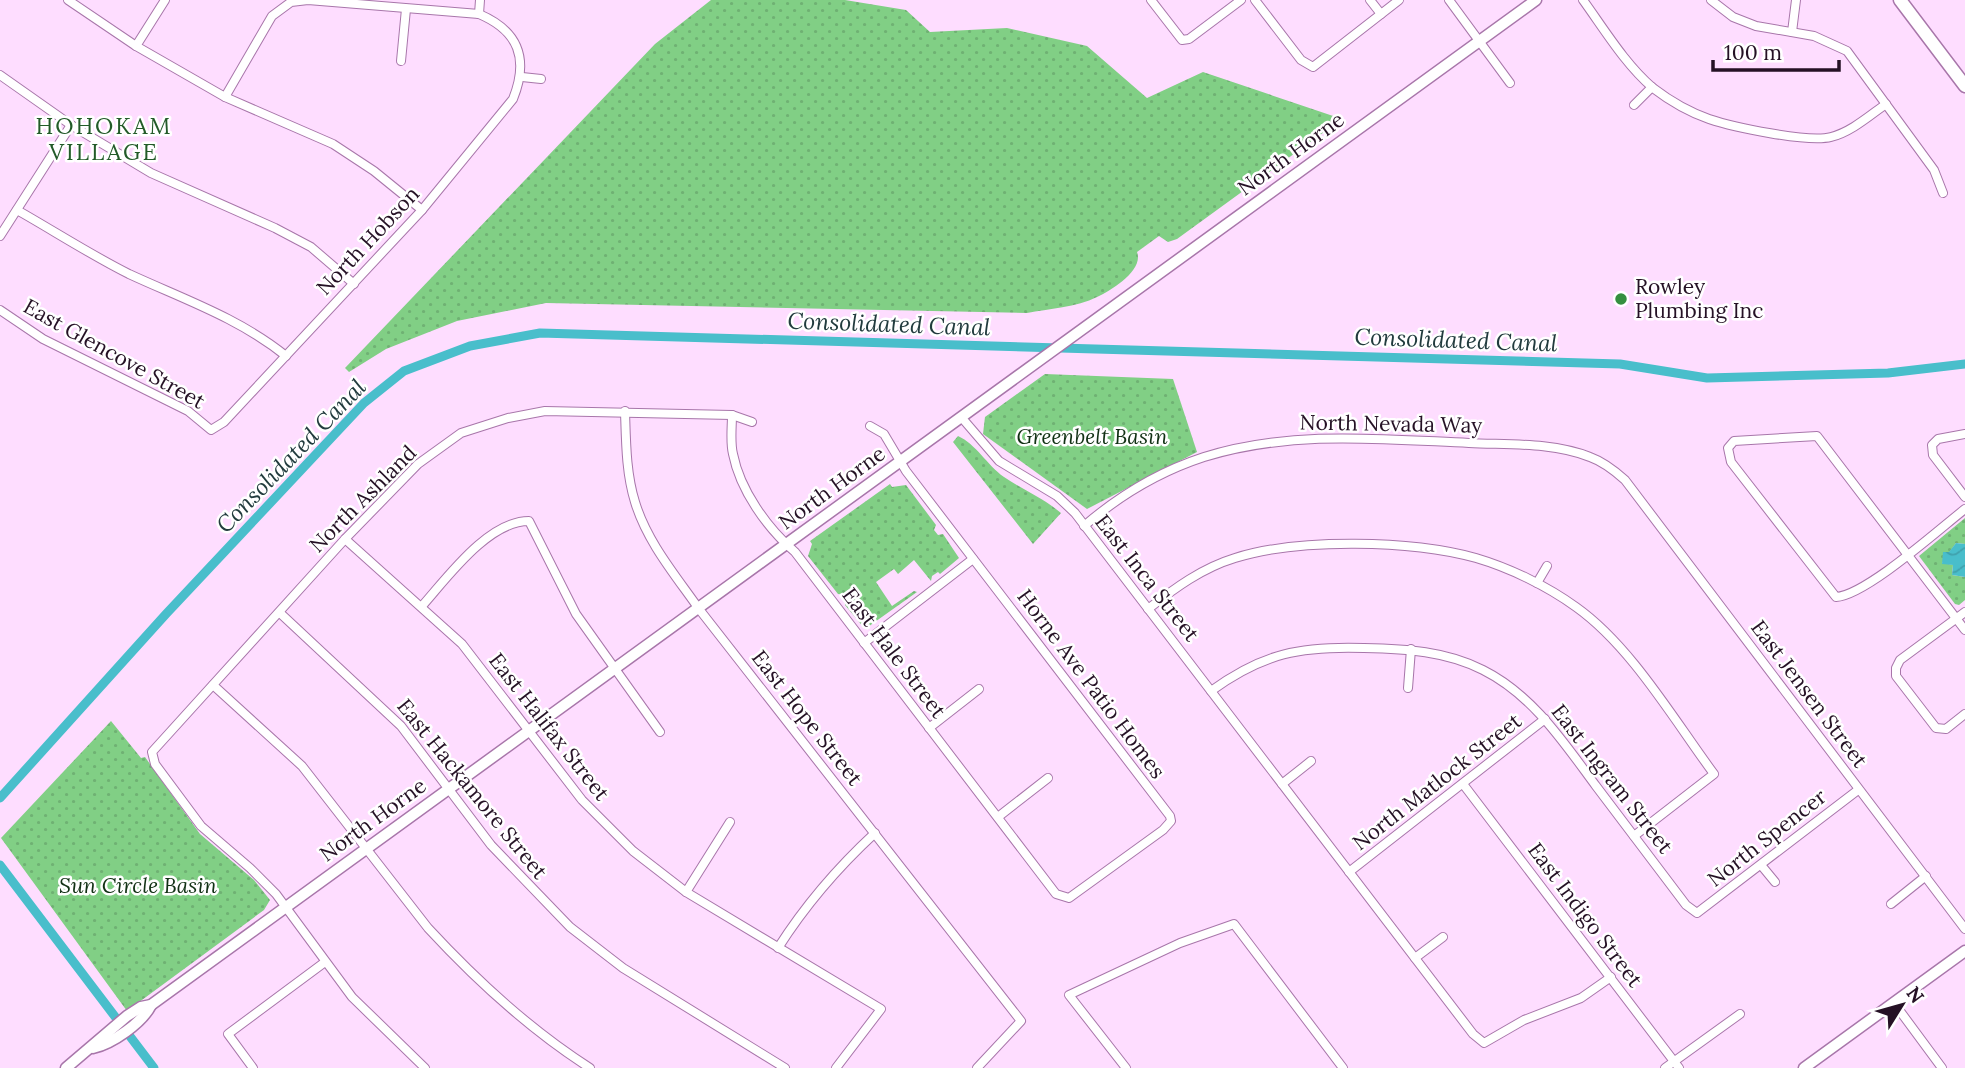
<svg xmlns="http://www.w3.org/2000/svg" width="1965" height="1068" viewBox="0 0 1965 1068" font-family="Lora,serif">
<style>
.park{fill:url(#park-dots)}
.water{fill:url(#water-waves)}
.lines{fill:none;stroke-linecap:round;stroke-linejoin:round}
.canal{stroke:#49becb;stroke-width:9}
.street-casing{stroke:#a876aa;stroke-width:10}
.secondary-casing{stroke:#a876aa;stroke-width:13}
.primary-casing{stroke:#a876aa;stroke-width:15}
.street{stroke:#fff;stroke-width:8}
.secondary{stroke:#fff;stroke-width:10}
.primary{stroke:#fff;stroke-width:12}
.poi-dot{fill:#358f40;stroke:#fff;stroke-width:2.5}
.labels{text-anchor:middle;stroke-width:5;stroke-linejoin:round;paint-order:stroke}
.street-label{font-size:21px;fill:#251125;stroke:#fff}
.poi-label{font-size:21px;fill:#251125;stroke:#fff;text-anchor:start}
.park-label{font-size:21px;font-style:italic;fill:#113114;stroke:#fff}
.neighbourhood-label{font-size:23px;letter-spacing:2px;fill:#235b29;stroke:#fff}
.water-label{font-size:23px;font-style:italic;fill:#223b3e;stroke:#fff}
</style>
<defs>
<pattern id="park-dots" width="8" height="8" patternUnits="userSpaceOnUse" patternTransform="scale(1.75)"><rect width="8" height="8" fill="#81cf85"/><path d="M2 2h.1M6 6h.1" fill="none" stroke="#6fb173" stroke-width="1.8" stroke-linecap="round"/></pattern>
<pattern id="water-waves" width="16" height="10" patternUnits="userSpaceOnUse" patternTransform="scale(1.75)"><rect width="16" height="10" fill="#49becb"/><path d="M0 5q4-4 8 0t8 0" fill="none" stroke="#40a2ae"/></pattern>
</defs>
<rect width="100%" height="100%" fill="#feddff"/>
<!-- park -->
<g class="park">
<path d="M711 0H845L906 10 930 32 1007 28 1087 46 1147 98 1203 72 1342 119 1177 239 1168 242 1159 236 1137 252C1144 270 1112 290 1097 297 1077 307 1048 309 1027 313L546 303 457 321 386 349 349 372 345 368 655 44Z"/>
<path d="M1045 374 1173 379 1197 452 1087 509 983 434 985 417Z"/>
<path d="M958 436C976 444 987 465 1004 477 1023 490 1043 498 1061 513L1033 544 953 442Z"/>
<path d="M890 484 892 487 906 485 936 525 934 530 938 535 943 534 959 558 940 574 938 572 932 576 931 581 914 560 898 574 894 569 876 582 892 606 914 591 917 592 865 629 845 605V595L838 594 808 556 812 544 810 541Z"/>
<path d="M1965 518V544L1956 543 1942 563 1953 565 1952 575 1965 577V600L1959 605 1955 604 1919 556Z"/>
<path d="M111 721 141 758 145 757 200 834 254 880 270 900 264 910 127 1011 1 838Z"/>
</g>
<!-- water -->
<path class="water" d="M1956 543 1965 544V577L1952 575 1953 565 1942 564 1943 552H1949Z"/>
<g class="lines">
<!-- canal -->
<g class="canal">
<path d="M0 798 166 614 364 403 404 371 470 346 540 333 1620 364 1707 378 1888 373 1965 364"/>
<path d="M0 865 154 1068"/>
</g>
<defs>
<g id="street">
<path d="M68 0 136 46 225 97 333 144 374 171 422 210"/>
<path d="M1151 0 1182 40 1189 39 1241 0"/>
<path d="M1255 0 1301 60 1313 67 1399 0"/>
<path d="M1370 0 1381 14"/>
<path d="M1449 0 1510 83"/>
<path d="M1583 0C1604 29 1625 64 1653 88 1670 101 1689 112 1709 119 1733 127 1808 143 1831 137 1851 132 1869 116 1886 104"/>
<path d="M1711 0 1733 17 1756 26 1814 36 1847 51 1934 170 1943 193"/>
<path d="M479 14 480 0"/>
<path d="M1792 32 1796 0"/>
<path d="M136 46 165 0"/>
<path d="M401 61 406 9"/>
<path d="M0 75 71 125 151 173 275 228 311 247 354 284"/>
<path d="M522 77 541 79"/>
<path d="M1634 105 1652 87"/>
<path d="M17 210C54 231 91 255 129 274 183 299 239 318 286 356"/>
<path d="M0 236 71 125"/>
<path d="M0 310 43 339 188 411 211 430 224 422 422 210 513 99C529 59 519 31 479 14L308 0 291 2 272 16 225 97"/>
<path d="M625 411C626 442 626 473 635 502 647 542 676 576 699 609L1021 1021 977 1068"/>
<path d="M732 415C732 427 730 442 733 454 740 490 767 528 795 552L1056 894 1069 898 1163 830 1171 821 1170 816 906 471 884 434 870 426"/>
<path d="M962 418 999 461 1057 496 1075 513 1473 1034 1484 1043 1524 1020 1581 998 1611 977"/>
<path d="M1965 434 1938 439 1932 445 1933 455 1965 497"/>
<path d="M1965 509C1938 530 1866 595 1836 597L1731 462 1728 448 1734 441 1817 436 1965 630"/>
<path d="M1084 526C1120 495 1158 472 1204 457 1291 430 1379 439 1469 443 1508 445 1552 442 1590 457 1604 462 1615 471 1625 480L1965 929"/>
<path d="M345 539 462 644 582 800 633 851 686 892 881 1009 836 1068"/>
<path d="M1537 583 1547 566"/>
<path d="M422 606C447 578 488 521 529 521L576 614 660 732"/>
<path d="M1148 609C1175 588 1202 568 1235 558 1299 538 1411 540 1476 558 1510 568 1547 586 1576 607 1631 646 1674 720 1714 774L1634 836"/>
<path d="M1965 612 1900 660 1896 668V676L1936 728 1946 729 1965 714"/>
<path d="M280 613 401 726 491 845 570 927 623 968 785 1068"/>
<path d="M864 643 973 559"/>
<path d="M213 685 302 766 428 928C477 981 529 1029 590 1068"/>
<path d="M1408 688 1411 649"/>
<path d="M1211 691C1263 653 1301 646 1364 648 1406 649 1446 651 1483 670 1533 695 1564 743 1596 786 1626 826 1656 865 1686 905L1697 913 1858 790"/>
<path d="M929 728 979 689"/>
<path d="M1282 784 1311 761"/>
<path d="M1463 784 1679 1068"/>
<path d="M998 817 1048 778"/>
<path d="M1761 865 1775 882"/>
<path d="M1349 872 1545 719"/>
<path d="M686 892 730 822"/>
<path d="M1891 904 1926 876"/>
<path d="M778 948C806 904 836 869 875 833"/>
<path d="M1415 958 1443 937"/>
<path d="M1894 1003 1942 1068"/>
<path d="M253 1068 228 1034 325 962"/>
<path d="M425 1068 352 997 276 894 250 868 201 826 155 764 152 752 345 539 418 464 461 433 508 418 545 411 732 415 752 422"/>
<path d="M1126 1068 1069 995 1180 943 1234 924 1343 1068"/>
<path d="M1665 1068 1740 1014"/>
</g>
<g id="secondary">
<path d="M93 1048C113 1043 142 1023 151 1005"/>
<path d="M66 1068 127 1016 141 1007 151 1005 1536 0"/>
<path d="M1804 1068 1965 951"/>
</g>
<path id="primary" d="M1900 0 1965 86"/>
</defs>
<!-- street casing -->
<use href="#street" class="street-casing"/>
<!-- secondary casing -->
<use href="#secondary" class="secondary-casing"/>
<!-- primary casing -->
<use href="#primary" class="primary-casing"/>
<!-- street -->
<use href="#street" class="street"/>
<!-- secondary -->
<use href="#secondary" class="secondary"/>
<!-- primary -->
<use href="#primary" class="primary"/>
</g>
<!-- markers -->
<circle class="poi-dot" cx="1621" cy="299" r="7"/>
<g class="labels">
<!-- street labels -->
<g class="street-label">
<text transform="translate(1291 154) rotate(-36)" y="7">North Horne</text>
<text transform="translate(368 241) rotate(-47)" y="7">North Hobson</text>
<text transform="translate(114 354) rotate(29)" y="7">East Glencove Street</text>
<text transform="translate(1391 424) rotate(1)" y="7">North Nevada Way</text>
<text transform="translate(832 488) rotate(-36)" y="7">North Horne</text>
<text transform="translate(363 499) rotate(-45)" y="7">North Ashland</text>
<text transform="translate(1147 578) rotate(52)" y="7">East Inca Street</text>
<text transform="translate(894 653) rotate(53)" y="7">East Hale Street</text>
<text transform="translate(1091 684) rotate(53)" y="7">Horne Ave Patio Homes</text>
<text transform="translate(1809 694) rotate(53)" y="7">East Jensen Street</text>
<text transform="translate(807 718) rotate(52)" y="7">East Hope Street</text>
<text transform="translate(549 727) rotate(52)" y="7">East Halifax Street</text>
<text transform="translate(1612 779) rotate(52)" y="7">East Ingram Street</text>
<text transform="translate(1437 782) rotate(-38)" y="7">North Matlock Street</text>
<text transform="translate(472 789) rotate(51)" y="7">East Hackamore Street</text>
<text transform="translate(373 820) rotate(-36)" y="7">North Horne</text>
<text transform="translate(1767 838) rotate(-38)" y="7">North Spencer</text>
<text transform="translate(1585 915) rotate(53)" y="7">East Indigo Street</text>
</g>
<!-- poi labels -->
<g class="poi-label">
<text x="1635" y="294">Rowley<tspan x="1635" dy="24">Plumbing Inc</tspan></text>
</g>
<!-- park labels -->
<g class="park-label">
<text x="1092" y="444">Greenbelt Basin</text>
<text x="138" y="893">Sun Circle Basin</text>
</g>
<!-- neighbourhood labels -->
<g class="neighbourhood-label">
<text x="104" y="134">HOHOKAM<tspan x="104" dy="26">VILLAGE</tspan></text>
</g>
<!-- water labels -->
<g class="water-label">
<text transform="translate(889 324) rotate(2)" y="8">Consolidated Canal</text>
<text transform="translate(1456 340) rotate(2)" y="8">Consolidated Canal</text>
<text transform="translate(291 456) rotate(-46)" y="8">Consolidated Canal</text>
</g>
</g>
<!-- north arrow -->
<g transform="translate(1902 1005) rotate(53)" stroke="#ffffff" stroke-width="5" paint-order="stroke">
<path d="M0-5L12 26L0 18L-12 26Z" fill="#251125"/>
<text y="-10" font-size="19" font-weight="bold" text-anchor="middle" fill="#251125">N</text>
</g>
<!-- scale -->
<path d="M1713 60v10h126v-10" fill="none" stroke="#251125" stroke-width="3.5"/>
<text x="1724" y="60" font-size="21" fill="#251125" stroke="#ffffff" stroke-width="5" paint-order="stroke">100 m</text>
</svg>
